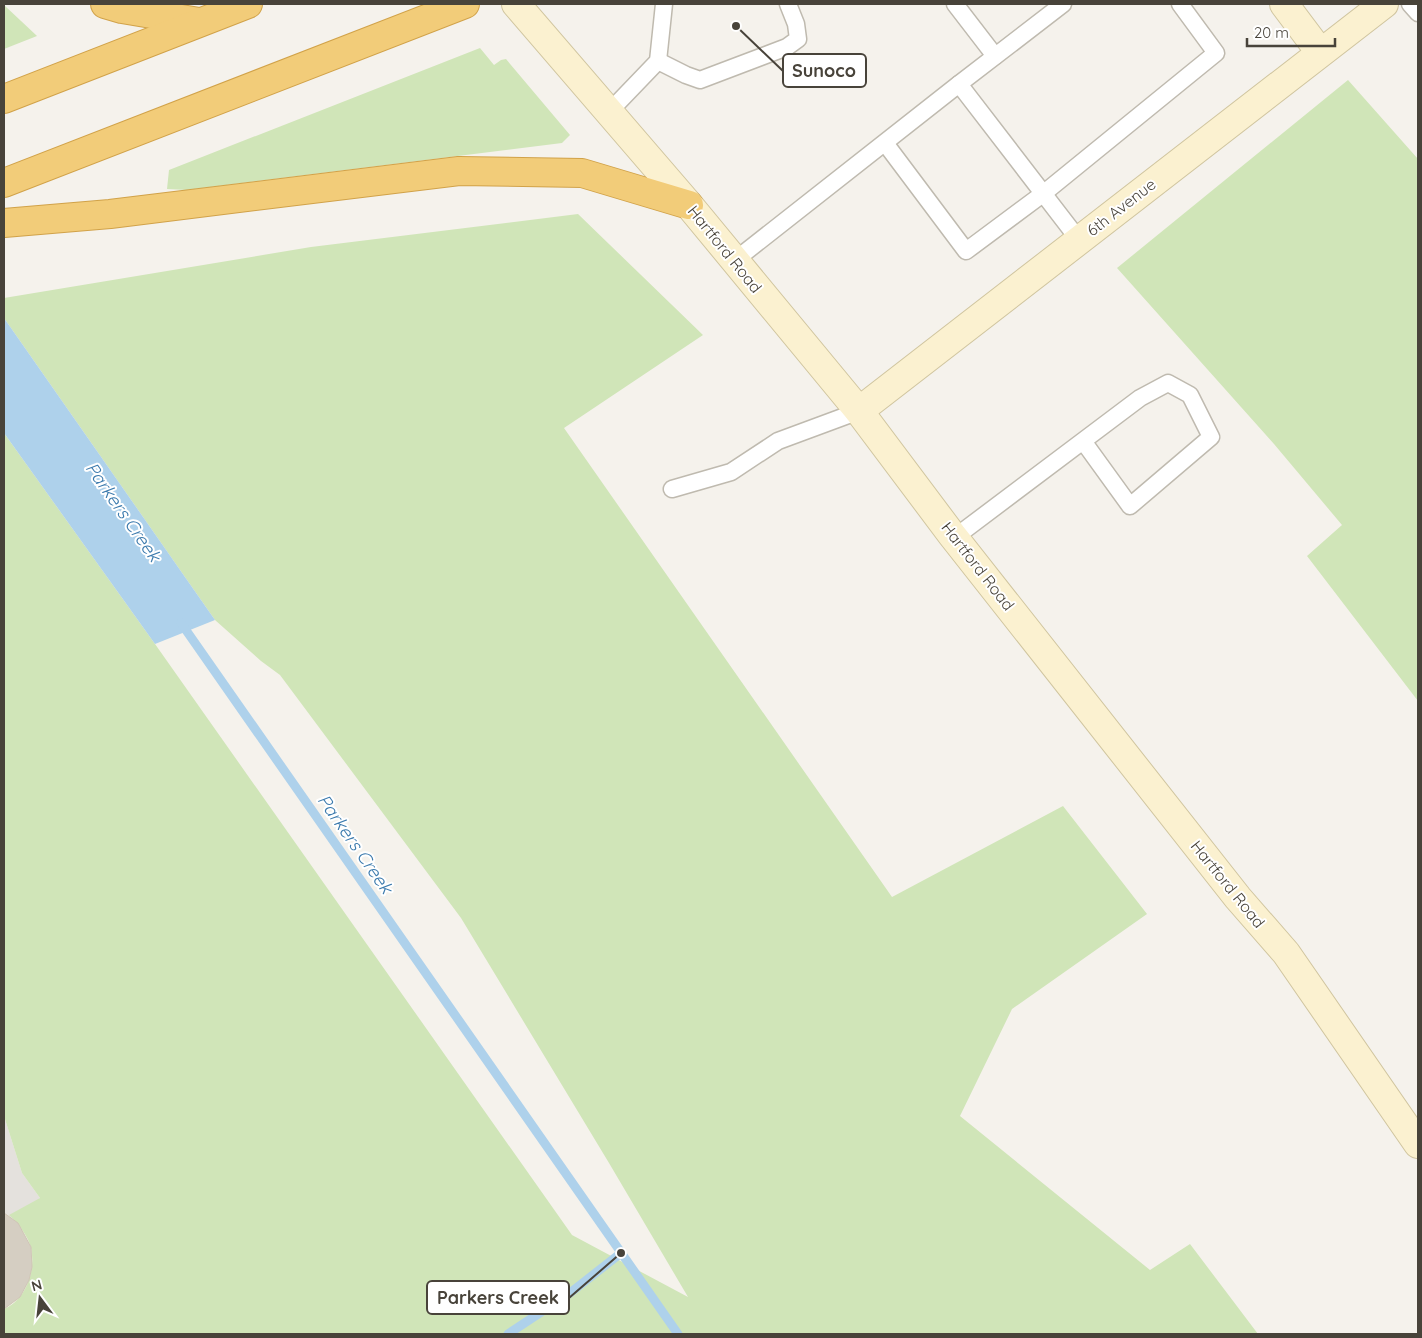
<svg xmlns="http://www.w3.org/2000/svg" width="1422" height="1338" viewBox="0 0 1422 1338" font-family="Quicksand,sans-serif">
<style>
.industrial{fill:#e4e1dd}
.green{fill:#d0e5b8}
.water{fill:#aed1eb}
.lines{fill:none;stroke-linecap:round;stroke-linejoin:round}
.stream{stroke:#aed1eb;stroke-width:9}
.building{fill:#d5cec2;stroke:#d0c6b6}
.lane-casing{stroke:#bfbaaf;stroke-width:19}
.secondary-casing{stroke:#d0c59f;stroke-width:30}
.highway-casing{stroke:#d1a249;stroke-width:30}
.lane{stroke:#fff;stroke-width:16}
.secondary{stroke:#fbf1d0;stroke-width:28}
.highway{stroke:#f2cc79;stroke-width:28}
.labels{text-anchor:middle;stroke-width:4;stroke-linejoin:round;paint-order:stroke}
.street-label{font-size:16px;fill:#48433a;stroke:#fff}
.water-label{font-size:18px;font-style:italic;fill:#3b7aad;stroke:#fff}
.leader{fill:none;stroke:#48433a;stroke-width:2}
.callout-dot{fill:#48433a;stroke:#fff;stroke-width:2}
.callout{fill:#fff;stroke:#48433a;stroke-width:2}
.callout-label{font-size:18px;text-anchor:middle;font-weight:bold;fill:#48433a}
</style>
<rect width="100%" height="100%" fill="#f5f2ec"/>
<!-- industrial -->
<path class="industrial" d="M4 1116 22 1173 40 1198 18 1223 31 1247 32 1267 29 1280 20 1297 4 1309Z"/>
<!-- green -->
<g class="green">
<path d="M4 5 37 36 4 49Z"/>
<path d="M480 48 494 65 501 60 506 59 570 135 562 143 187 190 167 189 169 170Z"/>
<path d="M1348 80 1418 159V701L1307 556 1342 525 1274 444 1117 268Z"/>
<path d="M578 214 703 335 564 428 892 897 1063 806 1147 914 1012 1009 960 1116 1150 1270 1190 1244 1258 1334H4V1309C26 1300 36 1270 31 1248 28 1236 18 1223 9 1215L40 1198 22 1173 4 1116V433L155 644 572 1235 688 1297 609 1163 461 918 280 675 261 661 215 620 4 318V298L311 247Z"/>
</g>
<!-- water -->
<path class="water" d="M4 318 215 620 155 644 4 433Z"/>
<g class="lines">
<!-- stream -->
<g class="stream">
<path d="M181 623 678 1334"/>
<path d="M508 1334 570 1293 621 1253"/>
</g>
</g>
<!-- building -->
<path class="building" d="M4 1213 18 1223 31 1247 32 1267 29 1280 20 1297 4 1309Z"/>
<g class="lines">
<defs>
<g id="lane">
<path d="M955 4 995 56"/>
<path d="M1410 4 1418 13"/>
<path d="M658 61 686 75 700 80 787 47 798 39 796 24 788 4"/>
<path d="M959 84 1063 4"/>
<path d="M609 112 658 61 664 4"/>
<path d="M885 143 966 251 1044 193 1216 53 1180 4"/>
<path d="M734 261 959 84 1079 240"/>
<path d="M672 489 731 472 778 441 859 411"/>
<path d="M954 538 1140 398 1168 383 1190 395 1211 437 1130 506 1083 441"/>
</g>
<g id="secondary">
<path d="M516 4 689 205 859 411 952 535 1238 898 1286 953 1418 1144"/>
<path d="M1284 4 1320 52"/>
<path d="M859 411 1384 4"/>
</g>
<g id="highway">
<path d="M105 4 122 9 199 22"/>
<path d="M4 99 248 4"/>
<path d="M4 183 465 4"/>
<path d="M4 223 110 214 459 171 582 173 689 205"/>
</g>
</defs>
<!-- lane casing -->
<use href="#lane" class="lane-casing"/>
<!-- secondary casing -->
<use href="#secondary" class="secondary-casing"/>
<!-- highway casing -->
<use href="#highway" class="highway-casing"/>
<!-- lane -->
<use href="#lane" class="lane"/>
<!-- secondary -->
<use href="#secondary" class="secondary"/>
<!-- highway -->
<use href="#highway" class="highway"/>
</g>
<g class="labels">
<!-- street labels -->
<g class="street-label">
<text transform="translate(1121 207) rotate(-38)" y="6">6th Avenue</text>
<text transform="translate(725 249) rotate(51)" y="6">Hartford Road</text>
<text transform="translate(978 566) rotate(52)" y="6">Hartford Road</text>
<text transform="translate(1228 884) rotate(51)" y="6">Hartford Road</text>
</g>
<!-- water labels -->
<g class="water-label">
<text transform="translate(123 512) rotate(55)" y="6">Parkers Creek</text>
<text transform="translate(355 844) rotate(55)" y="6">Parkers Creek</text>
</g>
</g>
<!-- callouts -->
<path class="leader" d="M736 26L783 71M621 1253L569 1298"/>
<g class="callout-dot">
<circle cx="736" cy="26" r="5"/>
<circle cx="621" cy="1253" r="5"/>
</g>
<g class="callout">
<rect x="783" y="54" width="83" height="33" rx="5"/>
<rect x="427" y="1281" width="142" height="33" rx="5"/>
</g>
<g class="callout-label">
<text x="824" y="77">Sunoco</text>
<text x="498" y="1304">Parkers Creek</text>
</g>
<!-- border -->
<rect width="1422" height="1338" fill="none" stroke="#48433a" stroke-width="10"/>
<!-- north arrow -->
<g transform="translate(40 1298) rotate(345)" stroke="#ffffff" stroke-width="4" paint-order="stroke">
<path d="M0-4L9 19L0 12L-9 19Z" fill="#48433a"/>
<text y="-8" font-size="14" font-weight="bold" text-anchor="middle" fill="#48433a">N</text>
</g>
<!-- scale -->
<path d="M1247 38v8h88v-8" fill="none" stroke="#48433a" stroke-width="2.5"/>
<text x="1254" y="38" font-size="15" fill="#48433a" stroke="#ffffff" stroke-width="4" paint-order="stroke">20 m</text>
</svg>
